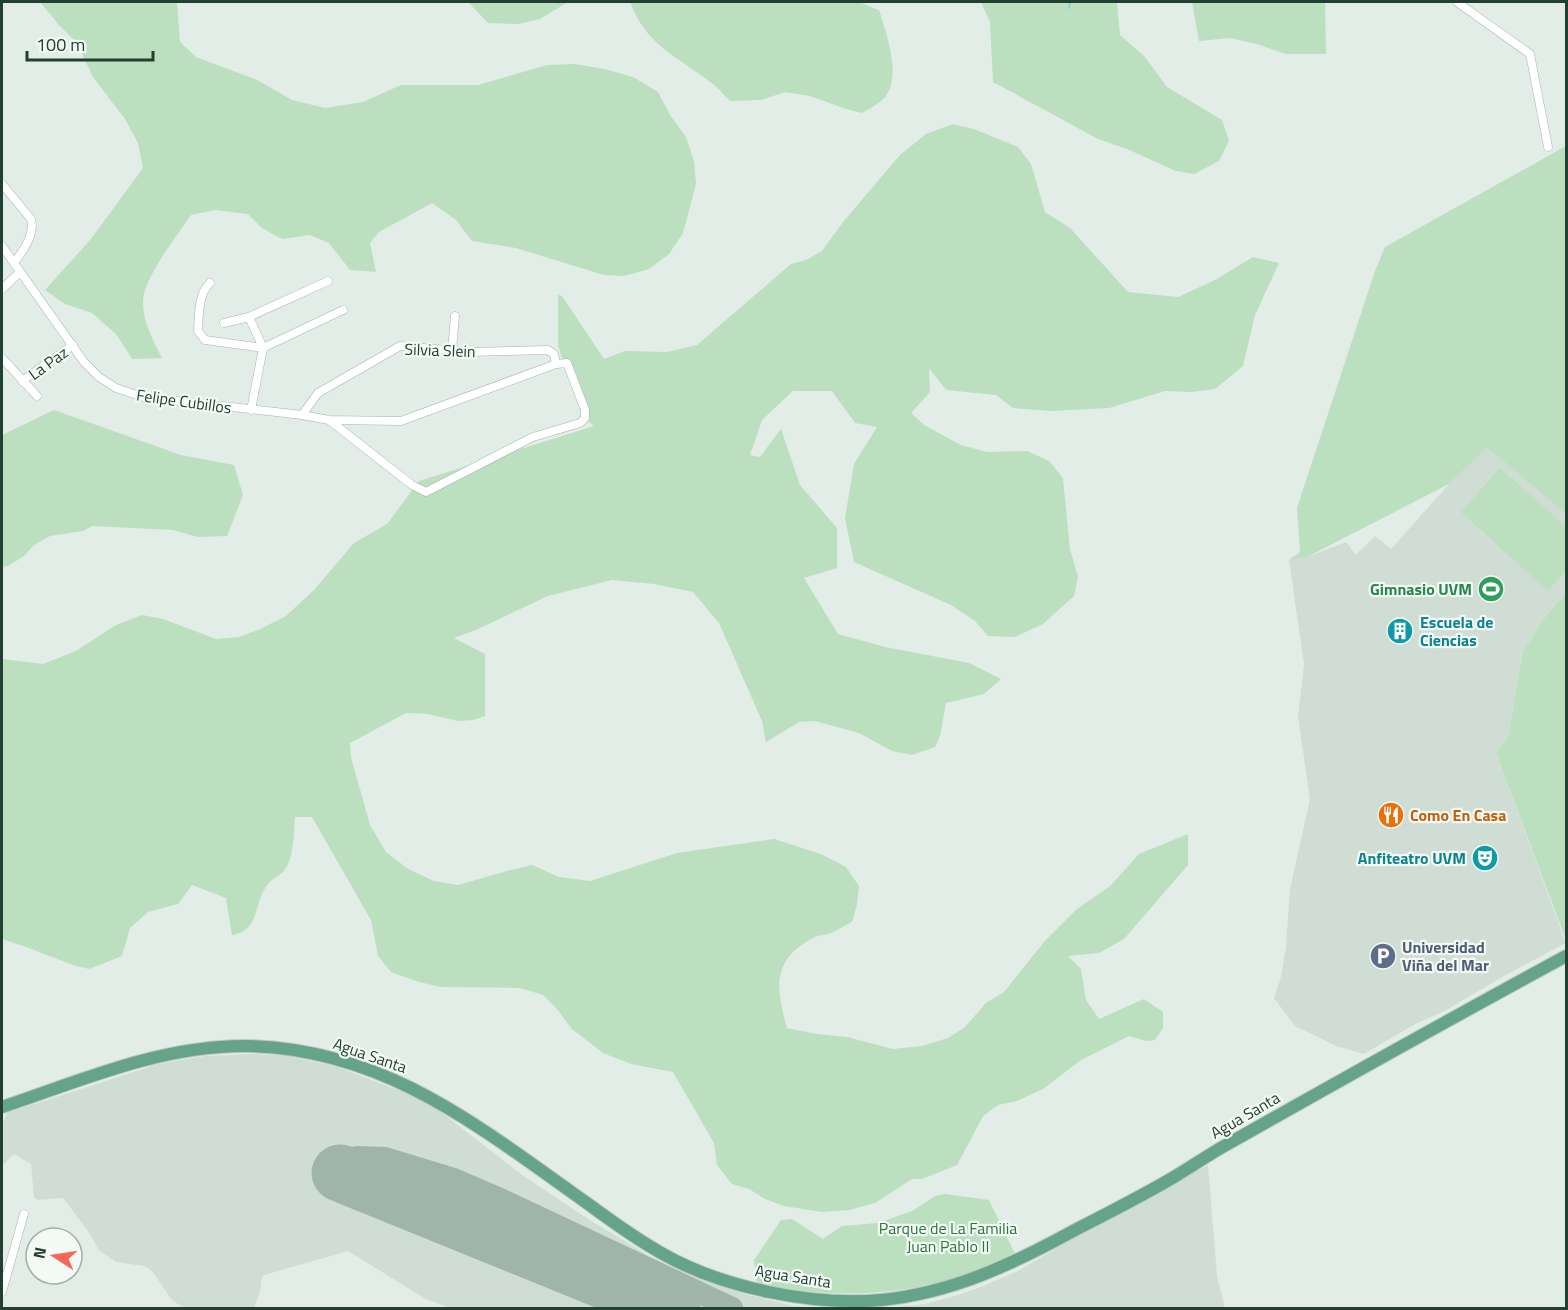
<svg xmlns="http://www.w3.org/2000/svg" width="1568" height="1310" viewBox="0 0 1568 1310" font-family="'Titillium Web',sans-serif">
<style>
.built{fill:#d0ddd5}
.green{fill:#bbdfbf}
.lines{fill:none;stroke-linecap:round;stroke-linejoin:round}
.stream{stroke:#89d3d3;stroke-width:2}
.taxiway{stroke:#9fb4aa;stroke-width:22}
.runway{stroke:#9fb4aa;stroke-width:57}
.street-casing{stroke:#a5b5ad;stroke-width:9}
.primary-casing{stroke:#c1c9c6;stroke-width:14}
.street{stroke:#fff;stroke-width:8}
.primary{stroke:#66a48a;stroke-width:12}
.labels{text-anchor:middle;stroke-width:4.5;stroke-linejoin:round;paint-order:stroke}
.street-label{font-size:16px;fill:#223f32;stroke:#f3f9f5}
.leisure-label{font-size:16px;font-weight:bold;fill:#27864d;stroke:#f3f9f5;text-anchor:end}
.culture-label{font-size:16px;font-weight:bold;fill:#0d838f;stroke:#f3f9f5;text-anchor:start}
.food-label{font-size:16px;font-weight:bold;fill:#c56008;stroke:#f3f9f5;text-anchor:start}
.service-label{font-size:16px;font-weight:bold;fill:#4e5e75;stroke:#f3f9f5;text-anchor:start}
.park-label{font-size:16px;fill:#2b773d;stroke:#f3f9f5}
</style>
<rect width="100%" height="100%" fill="#e2ede7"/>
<!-- built -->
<g class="built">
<path d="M1487 446 1566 514V593L1546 616 1523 651 1508 737 1496 753 1566 943 1504 976 1443 1012 1415 1024 1364 1054 1336 1046 1295 1026 1274 998 1281 977 1286 947 1290 889 1310 799 1298 717 1304 664 1289 560 1307 557 1346 542 1356 555 1375 536 1391 549 1449 484Z"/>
<path d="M255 1054 288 1056 338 1067 403 1092 433 1106 525 1177 593 1222 648 1255 693 1276 745 1294 793 1306 824 1308H450L426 1299 348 1251 264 1275 261 1280V1288L254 1308H184L172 1300 152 1271 144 1266 116 1262 99 1250 88 1231 63 1198 38 1200 34 1198 31 1164 14 1154 2 1166V1121L4 1120 7 1113 158 1064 205 1056Z"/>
<path d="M1208 1165 1217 1276 1225 1308H886L924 1304 951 1297 978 1288 1016 1272 1076 1237Z"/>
</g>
<!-- green -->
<g class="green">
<path d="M40 2H177L180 42 196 57 257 80 292 100 325 108 363 102 401 85H478L547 65 575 64 604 69 633 77 658 92 670 115 686 137 694 161 696 184 683 233 669 254 649 269 624 276 604 275 516 248 472 241 456 220 432 203 379 232 370 243 376 272 350 270 329 243 310 235 282 239 262 228 248 214 215 210 191 215C178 234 144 278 143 300 142 320 153 341 162 358L132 359 116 334 92 313 65 304 45 290 91 239 143 168 138 143 125 119 93 77 77 43 59 25Z"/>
<path d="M468 2H568L540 19 518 24 488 23Z"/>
<path d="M630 2H859L879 10C886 32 904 81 882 100 877 105 869 109 862 113L846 109 810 96 785 92 761 100 730 101C723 94 717 86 709 81 675 55 646 45 630 2Z"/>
<path d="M978 2H1117L1120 35 1145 57 1167 87 1222 120 1229 141 1219 161 1194 174 1176 171 1127 149 1098 139 993 82 990 22 981 2Z"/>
<path d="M1192 2H1325L1326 54H1286L1257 44 1230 38 1199 41Z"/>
<path d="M953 124 974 129 1018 147 1031 164 1045 212 1070 228 1128 292 1178 297 1215 280 1253 257 1279 263 1255 315 1243 366 1215 389 1192 392 1165 391 1109 408 1051 411 1013 408 996 395 946 390 929 368 930 392 911 413 924 425 961 445 987 452 1027 451 1049 461 1063 478 1070 549 1078 577 1074 596 1043 624 1015 637 988 636 975 621 951 605 854 562 845 518 854 464 877 427 855 423 832 391H793L762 420 750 455 760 457 781 429 800 485 837 528V568L804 578 838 634 885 647 969 663 1001 679 984 694 946 703 940 736 935 747 912 755 892 751 859 733 815 721 799 722 766 742 762 721 719 623 693 592 654 584 612 580 548 596 478 629 454 638 485 654V716L473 720 458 721 428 714 406 713 350 743 351 757 370 825 386 852 408 869 434 881 458 885 511 870 532 865 559 877 590 881 677 853 774 839 821 854 846 867 859 886 857 905 852 922C845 925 838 930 831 933 825 935 818 935 813 938 771 960 776 989 787 1028L817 1034 847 1037 893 1049 922 1046 948 1038 965 1027 986 1003 1004 992 1044 942 1077 909 1110 886 1139 854 1188 834V865L1124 939 1099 953 1068 956 1081 969 1086 1000 1099 1019 1144 999 1163 1012V1028L1155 1040 1146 1041 1129 1036 1081 1060 1043 1089 1017 1101 998 1105 983 1116 957 1165 922 1179H912L875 1203 849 1210 822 1212 784 1206 765 1199 749 1189 732 1184 717 1165 714 1143 673 1072 631 1064 603 1053 572 1029 557 1009 543 995 520 988 441 987 419 982 391 972 378 956 371 920 312 817H295C294 831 294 855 286 868 282 875 273 878 268 884 253 902 261 930 232 935L226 898 192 885 178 904 148 912 130 928 122 956 89 969 73 965 26 947 2 939V659L43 664 76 651 114 626 142 615 163 619 216 639 239 637 260 629 286 616 314 590 354 543 387 524 419 481 594 426 582 416 558 346V295L562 296 604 359 625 351 667 352 697 345 791 264 806 260 822 251 843 222 900 155 926 134Z"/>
<path d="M1566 146V514L1487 447 1449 484 1307 557 1289 560 1300 552 1297 508 1375 271 1385 247Z"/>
<path d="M54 410 181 455 234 465 243 495 227 536 198 537 173 530 92 526 83 531 50 536 34 545 24 556 8 566 2 567V435Z"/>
<path d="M1500 468 1566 527V570L1548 591 1461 512Z"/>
<path d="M1566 593V940L1496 753 1508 737 1523 651 1546 616Z"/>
<path d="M945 1194 989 1200 1015 1254C998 1261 981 1271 963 1276 897 1296 824 1300 757 1282L754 1260 781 1220 792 1219 823 1239 842 1226 878 1223 912 1211 935 1196Z"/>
</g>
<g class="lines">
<!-- stream -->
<path class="stream" d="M1069 8 1070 2"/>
<!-- taxiway -->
<path class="taxiway" d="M340 1173 357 1157 385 1158 454 1179 496 1197 732 1308"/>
<!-- runway -->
<path class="runway" d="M340 1173 672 1308"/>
<defs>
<g id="street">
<path d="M1457 2 1530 54 1548 147"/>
<path d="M2 184 31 219C35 235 23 251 14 263"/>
<path d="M2 246 84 362 99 377 116 388 143 397 302 415 329 420 401 421 556 364 567 363 585 410V418L580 423 533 437 426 492 412 485 329 420"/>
<path d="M210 283C198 294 199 315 198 331L205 340 263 348 343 310"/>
<path d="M2 289 20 272"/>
<path d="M249 317 263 348 251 410"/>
<path d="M224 323 249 317 328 281"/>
<path d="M452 350 455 316"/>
<path d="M2 358 37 396"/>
<path d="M22 381 73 345"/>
<path d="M302 415 318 393 400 346 469 352 548 350 554 354 556 364"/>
<path d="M2 1292 24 1214"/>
</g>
<path id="primary" d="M2 1107C80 1081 159 1046 244 1046 384 1047 482 1129 591 1206 614 1223 638 1240 663 1254 723 1288 813 1306 881 1300 952 1293 1013 1264 1075 1230 1108 1213 1142 1196 1174 1177 1191 1167 1208 1155 1226 1145 1339 1081 1452 1018 1566 956"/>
</defs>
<!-- street casing -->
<use href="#street" class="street-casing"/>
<!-- primary casing -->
<use href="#primary" class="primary-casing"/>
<!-- street -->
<use href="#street" class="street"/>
<!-- primary -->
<use href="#primary" class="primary"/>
</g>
<!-- icons -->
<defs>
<symbol id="stadium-disc" viewBox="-11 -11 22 22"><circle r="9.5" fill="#2e9e5b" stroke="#f3f9f5"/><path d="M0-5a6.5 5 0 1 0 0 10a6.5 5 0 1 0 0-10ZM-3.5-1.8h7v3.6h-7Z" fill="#fff"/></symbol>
<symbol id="building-disc" viewBox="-11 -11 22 22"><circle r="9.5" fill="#0f9aa8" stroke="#f3f9f5"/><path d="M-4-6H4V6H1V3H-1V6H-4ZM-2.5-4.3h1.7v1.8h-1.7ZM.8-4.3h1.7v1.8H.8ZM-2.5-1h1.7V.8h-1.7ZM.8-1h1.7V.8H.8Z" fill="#fff"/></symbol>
<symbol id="restaurant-disc" viewBox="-11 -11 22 22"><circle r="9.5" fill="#e8710a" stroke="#f3f9f5"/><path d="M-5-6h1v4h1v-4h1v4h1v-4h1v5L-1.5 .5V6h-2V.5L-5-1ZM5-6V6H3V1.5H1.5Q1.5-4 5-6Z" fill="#fff"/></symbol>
<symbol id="theatre-disc" viewBox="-11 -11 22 22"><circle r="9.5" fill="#0f9aa8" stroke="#f3f9f5"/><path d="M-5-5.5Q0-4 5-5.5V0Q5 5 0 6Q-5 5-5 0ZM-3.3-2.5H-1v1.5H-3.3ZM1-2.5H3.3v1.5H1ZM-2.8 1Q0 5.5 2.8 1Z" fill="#fff"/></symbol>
<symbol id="parking-disc" viewBox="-11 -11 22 22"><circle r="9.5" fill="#5c6f8a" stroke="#f3f9f5"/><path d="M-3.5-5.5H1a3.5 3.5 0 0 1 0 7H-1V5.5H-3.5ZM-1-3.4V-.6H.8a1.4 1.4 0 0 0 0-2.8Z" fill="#fff"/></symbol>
</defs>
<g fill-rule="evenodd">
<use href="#stadium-disc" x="1476" y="574" width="30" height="30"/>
<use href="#building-disc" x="1385" y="616" width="30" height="30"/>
<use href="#restaurant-disc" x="1376" y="800" width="30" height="30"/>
<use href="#theatre-disc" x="1470" y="843" width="30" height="30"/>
<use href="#parking-disc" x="1368" y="941" width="30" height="30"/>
</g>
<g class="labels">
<!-- street labels -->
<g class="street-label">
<text transform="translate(440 350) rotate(2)" y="6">Silvia Slein</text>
<text transform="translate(48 363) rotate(-36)" y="6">La Paz</text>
<text transform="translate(184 401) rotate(8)" y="6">Felipe Cubillos</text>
<text transform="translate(370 1055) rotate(19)" y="6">Agua Santa</text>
<text transform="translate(1245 1115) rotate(-30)" y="6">Agua Santa</text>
<text transform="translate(793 1276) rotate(9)" y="6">Agua Santa</text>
</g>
<!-- leisure labels -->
<g class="leisure-label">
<text x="1472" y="595">Gimnasio UVM</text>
</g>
<!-- culture labels -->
<g class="culture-label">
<text x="1420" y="628">Escuela de<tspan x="1420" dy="18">Ciencias</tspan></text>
<text x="1466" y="864" text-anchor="end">Anfiteatro UVM</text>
</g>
<!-- food labels -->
<g class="food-label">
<text x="1410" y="821">Como En Casa</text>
</g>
<!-- service labels -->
<g class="service-label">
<text x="1402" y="953">Universidad<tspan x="1402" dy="18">Viña del Mar</tspan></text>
</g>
<!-- park labels -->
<g class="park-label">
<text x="948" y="1234">Parque de La Familia<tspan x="948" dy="18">Juan Pablo II</tspan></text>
</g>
</g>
<!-- border -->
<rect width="1568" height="1310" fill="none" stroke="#223f32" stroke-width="6"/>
<!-- north arrow -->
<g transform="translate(54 1256) rotate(282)"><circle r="28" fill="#f3f9f5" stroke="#9fafa7" stroke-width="1.5"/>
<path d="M0-4.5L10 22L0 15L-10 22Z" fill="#f56758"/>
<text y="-9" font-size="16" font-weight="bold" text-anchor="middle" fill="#223f32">N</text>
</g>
<!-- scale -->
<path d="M27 51v9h126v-9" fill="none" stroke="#223f32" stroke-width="3"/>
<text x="36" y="51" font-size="18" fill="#223f32" stroke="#f3f9f5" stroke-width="4.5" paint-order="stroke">100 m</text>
</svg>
